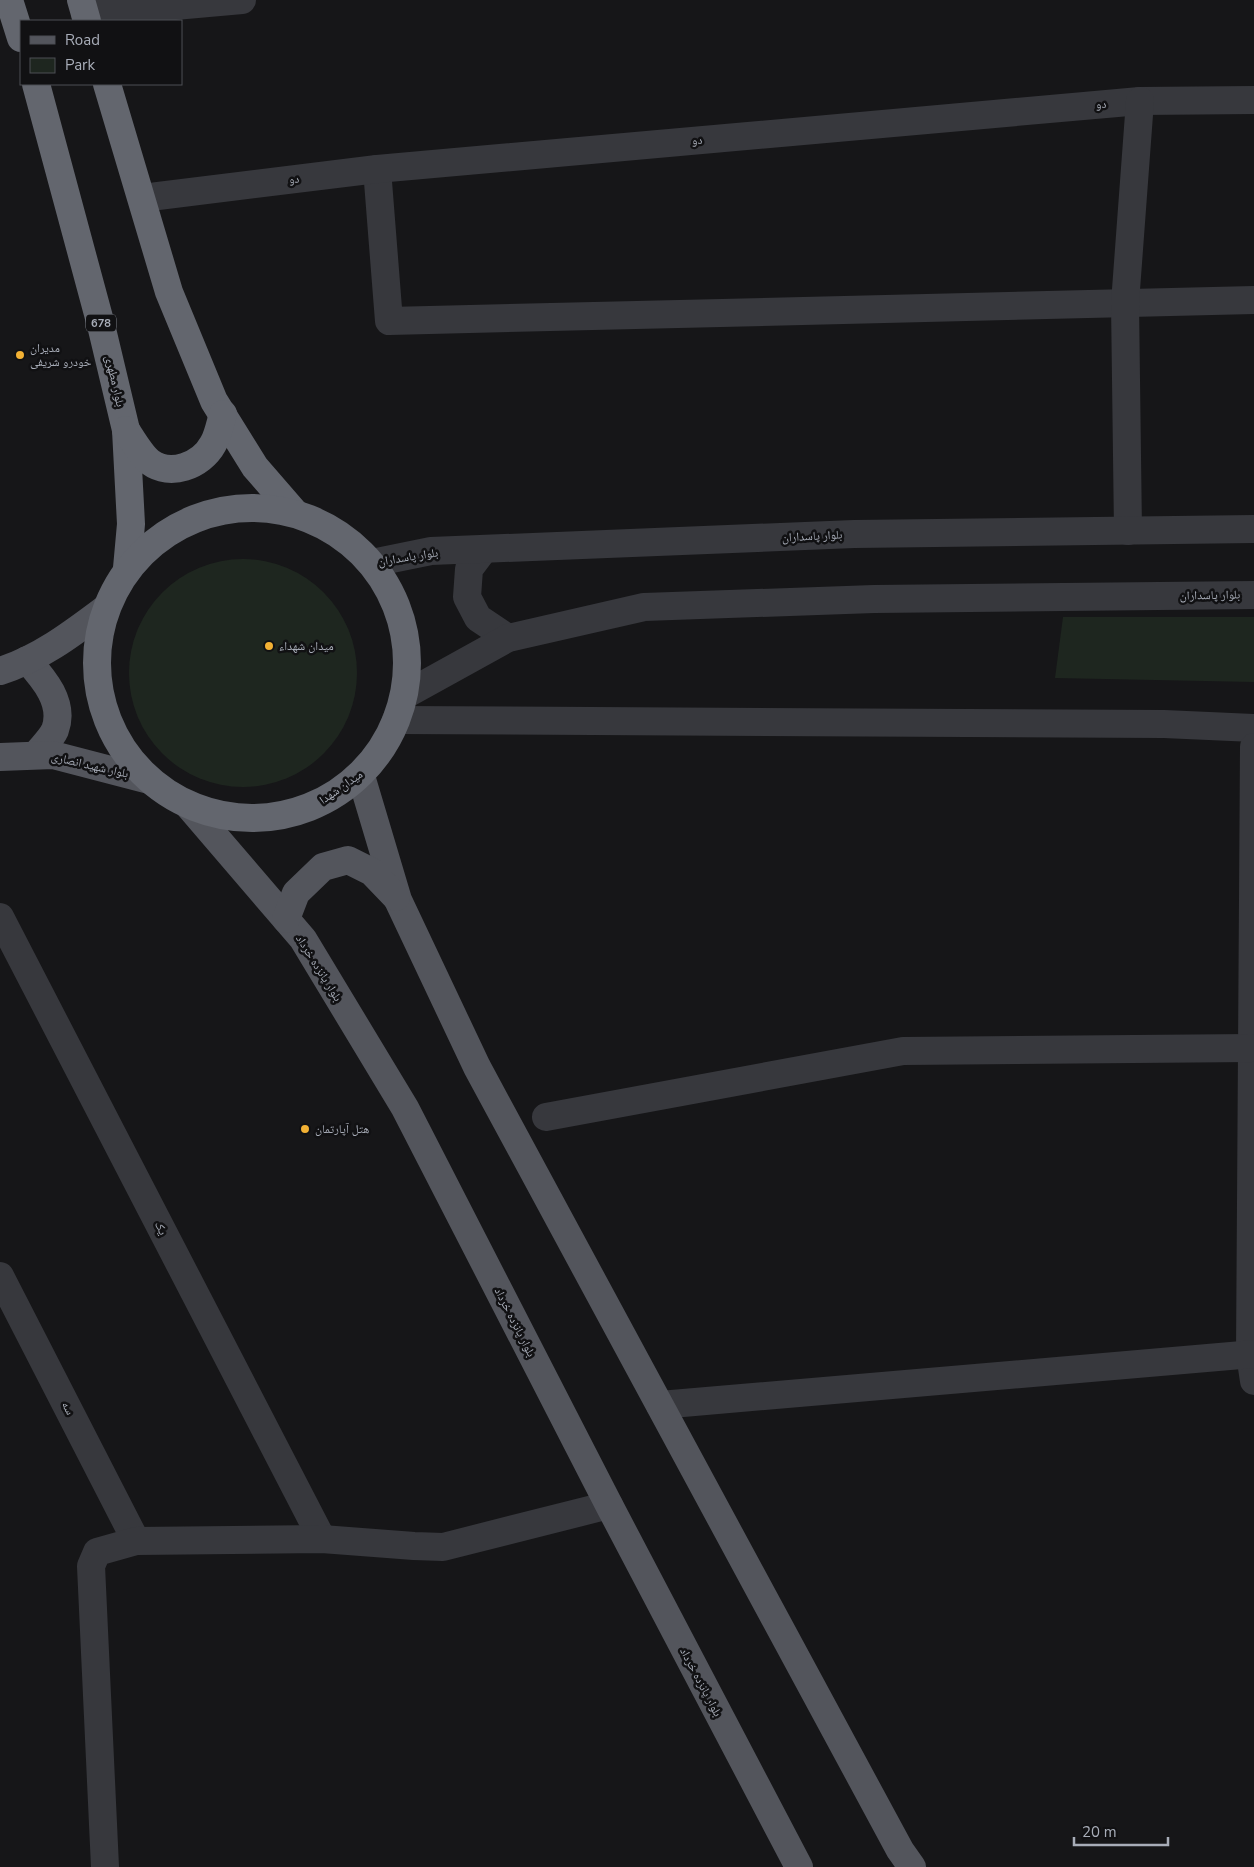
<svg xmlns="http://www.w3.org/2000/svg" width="1254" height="1867" viewBox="0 0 1254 1867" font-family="'Nunito Sans','Noto Naskh Arabic',sans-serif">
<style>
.green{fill:#1e261f}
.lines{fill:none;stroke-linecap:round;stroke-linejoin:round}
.minor{stroke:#37383d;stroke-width:28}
.major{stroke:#53555c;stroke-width:28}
.highway{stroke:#63666e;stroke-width:28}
.poi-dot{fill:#f2b134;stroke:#111113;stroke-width:2}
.labels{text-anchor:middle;stroke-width:5;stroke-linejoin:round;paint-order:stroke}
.shield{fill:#111113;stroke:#7b7e86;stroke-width:1}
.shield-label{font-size:11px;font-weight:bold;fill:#a8adb8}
.street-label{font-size:12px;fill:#a8adb8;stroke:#111113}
.poi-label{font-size:12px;fill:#a8adb8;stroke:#111113;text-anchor:start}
</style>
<rect width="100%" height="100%" fill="#161618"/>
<!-- green -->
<g class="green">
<circle cx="243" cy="673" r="114"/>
<path d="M1063 617H1254V682L1055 678Z"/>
</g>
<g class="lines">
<!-- minor -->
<g class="minor">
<path d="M85 14 242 0"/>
<path d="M377 169 389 321 1254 300"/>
<path d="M142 198 377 169 1140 101 1254 100"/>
<path d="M1128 531 1125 303 1140 101"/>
<path d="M484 549 469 569 467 597 478 618 508 638"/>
<path d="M372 563 431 551 854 534 1254 529"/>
<path d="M405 695 508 638 644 607 874 599 1254 595"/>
<path d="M396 720 1164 724 1254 728"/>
<path d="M1254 747 1250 1354 1254 1381"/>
<path d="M0 917 322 1539"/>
<path d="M546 1117 903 1051 1252 1048"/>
<path d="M0 1276 136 1541"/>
<path d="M660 1405 1254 1354"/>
<path d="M105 1867 91 1566 97 1552 136 1541 322 1539 414 1546 443 1547 609 1505"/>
</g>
<!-- major -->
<g class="major">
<path d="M27 660C44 679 65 703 55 730 51 739 41 748 36 755"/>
<path d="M0 671C39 659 73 633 105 609"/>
<path d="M0 757 53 755 149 780"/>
<path d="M361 776 398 900 477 1067 900 1850 912 1867"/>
<path d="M188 805 303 939 405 1108 609 1505 799 1867"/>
<path d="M286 919 296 893 323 867 348 860 372 872 396 897"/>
</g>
<!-- highway -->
<g class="highway">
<path d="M9 0 21 38"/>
<path d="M81 0 87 21"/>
<path d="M36 84 101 325 126 430 131 524 127 568"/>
<path d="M107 84 169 292 214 401 255 467 294 512"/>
<path d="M126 430C132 439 141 455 150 462 170 477 201 466 213 444 218 436 220 424 223 414"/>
<circle cx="252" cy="663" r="155"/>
</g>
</g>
<!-- markers -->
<g class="poi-dot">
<circle cx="20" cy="355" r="5"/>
<circle cx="269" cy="646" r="5"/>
<circle cx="305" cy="1129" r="5"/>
</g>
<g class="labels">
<!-- shield labels -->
<rect class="shield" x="86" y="314.5" width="30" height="17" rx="4"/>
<g class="shield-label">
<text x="101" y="327">678</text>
</g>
<!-- street labels -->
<g class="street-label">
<text transform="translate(1101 104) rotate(-5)" y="4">دو</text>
<text transform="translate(697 140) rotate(-5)" y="4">دو</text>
<text transform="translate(294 179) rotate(-7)" y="4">دو</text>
<text transform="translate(115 381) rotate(77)" y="4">بلوار مطهری</text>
<text transform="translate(812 536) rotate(-3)" y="4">بلوار پاسداران</text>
<text transform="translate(408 557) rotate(-9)" y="4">بلوار پاسداران</text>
<text transform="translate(1210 595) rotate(-1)" y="4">بلوار پاسداران</text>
<text transform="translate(90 765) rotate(13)" y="4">بلوار شهید انصاری</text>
<text transform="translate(341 787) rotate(-35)" y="4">میدان شهدا</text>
<text transform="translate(319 968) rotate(58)" y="4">بلوار پانزده خرداد</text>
<text transform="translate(161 1228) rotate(63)" y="4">یک</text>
<text transform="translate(515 1322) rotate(63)" y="4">بلوار پانزده خرداد</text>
<text transform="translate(68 1408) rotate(63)" y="4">سه</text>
<text transform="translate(701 1682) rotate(62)" y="4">بلوار پانزده خرداد</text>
</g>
<!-- poi labels -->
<g class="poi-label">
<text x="30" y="352">مدیران<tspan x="30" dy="14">خودرو شریفی</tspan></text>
<text x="279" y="650">میدان شهداء</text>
<text x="315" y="1133">هتل آپارتمان</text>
</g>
</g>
<!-- legend -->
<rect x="20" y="20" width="162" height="65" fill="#111113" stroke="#4d4f55"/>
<rect x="30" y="36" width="25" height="8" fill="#53555c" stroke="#4d4f55"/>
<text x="65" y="45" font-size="15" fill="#a8adb8">Road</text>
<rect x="30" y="58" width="25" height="15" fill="#1e261f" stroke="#4d4f55"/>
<text x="65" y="70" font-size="15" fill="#a8adb8">Park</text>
<!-- scale -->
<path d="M1074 1837v8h94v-8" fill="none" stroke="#a8adb8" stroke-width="2.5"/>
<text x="1082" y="1837" font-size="15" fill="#a8adb8" stroke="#111113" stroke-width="4" paint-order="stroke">20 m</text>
</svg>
